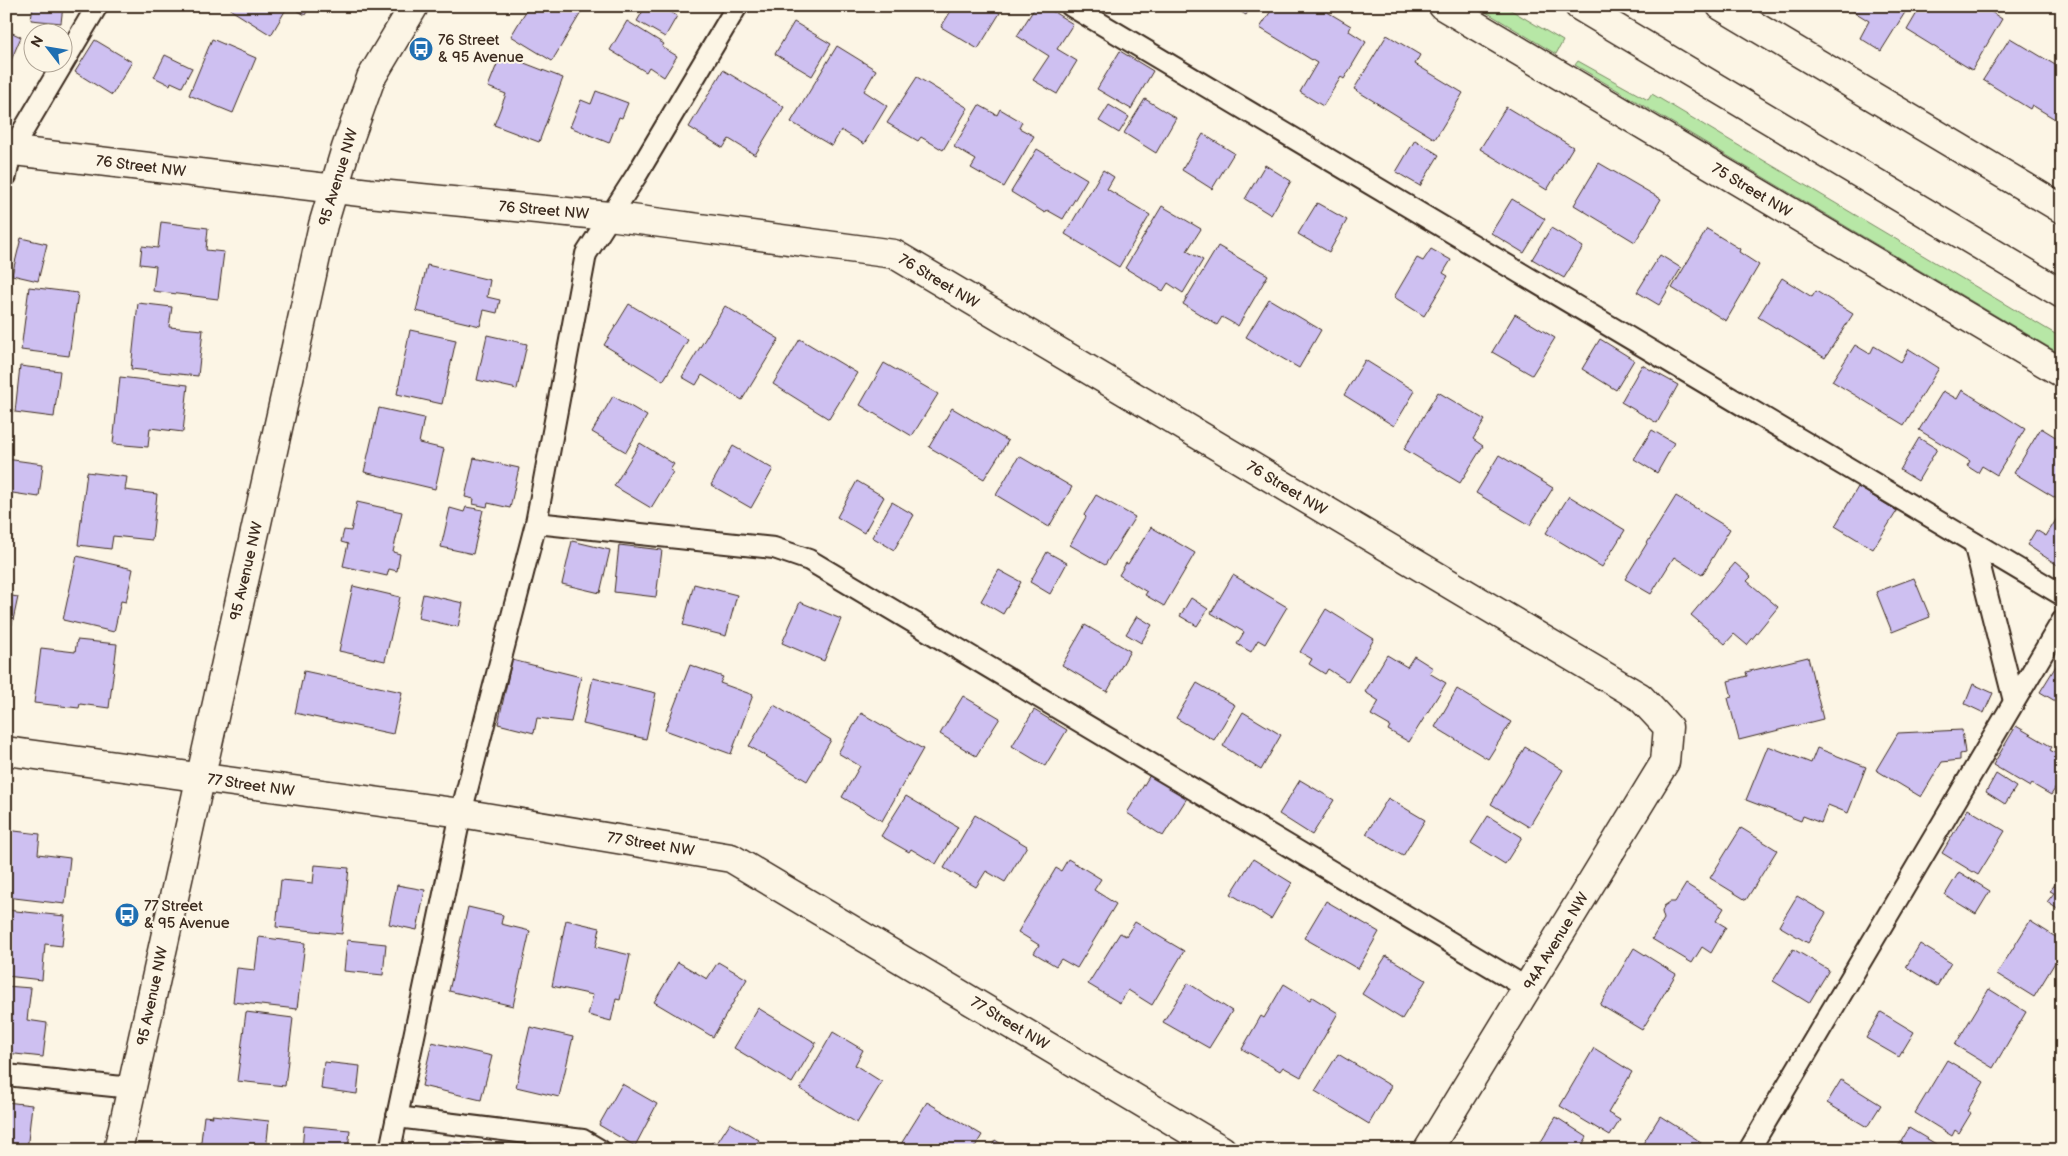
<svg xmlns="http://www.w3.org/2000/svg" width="2068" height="1156" viewBox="0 0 2068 1156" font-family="'Balsamiq Sans',sans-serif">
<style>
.green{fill:#b7e7a6;stroke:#798862}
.building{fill:#cec0f1;stroke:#3b2a1e}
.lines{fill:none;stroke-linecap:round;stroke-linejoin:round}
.service-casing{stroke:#3b2a1e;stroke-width:24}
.minor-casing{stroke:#3b2a1e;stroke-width:31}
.tertiary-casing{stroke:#3b2a1e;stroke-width:31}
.primary-casing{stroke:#3b2a1e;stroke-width:31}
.service{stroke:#fcf5e5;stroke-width:20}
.minor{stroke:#fcf5e5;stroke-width:28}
.tertiary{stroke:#fcf5e5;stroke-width:28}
.primary{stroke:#fcf5e5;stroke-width:28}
.labels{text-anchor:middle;stroke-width:4;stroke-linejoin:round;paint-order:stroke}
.poi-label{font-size:15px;fill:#3b2a1e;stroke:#fcf5e5;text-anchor:start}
.street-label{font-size:15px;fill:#3b2a1e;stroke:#fcf5e5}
</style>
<rect width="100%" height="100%" fill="#fcf5e5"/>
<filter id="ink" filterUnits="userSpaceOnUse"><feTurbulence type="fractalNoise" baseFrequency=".02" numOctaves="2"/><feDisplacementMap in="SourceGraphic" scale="10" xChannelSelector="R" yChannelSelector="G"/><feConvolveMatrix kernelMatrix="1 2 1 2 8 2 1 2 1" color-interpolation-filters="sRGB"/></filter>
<g filter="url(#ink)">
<!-- green -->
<g class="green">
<path d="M1476 6H1504L1563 41 1556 54Z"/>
<path d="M1578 61 1648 100 1652 94 2062 338V355L1575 65Z"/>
</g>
<!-- building -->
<g class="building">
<path d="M33 6H63L61 23 31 20Z"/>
<path d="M231 6H288L271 35 231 10 232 7Z"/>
<path d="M290 6H310L305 15Z"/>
<path d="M529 6H585L552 61 511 36Z"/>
<path d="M646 6H661L677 16 665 37 637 21Z"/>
<path d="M883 6H895L892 11Z"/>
<path d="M954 6H989L1000 13 978 49 941 27Z"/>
<path d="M1036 6H1044L1073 24 1057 49 1077 61 1057 94 1033 80 1049 56 1017 36Z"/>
<path d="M1231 6H1251L1246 15Z"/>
<path d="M1274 6H1327L1324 10 1351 26 1349 31 1366 42 1344 79 1341 77 1323 106 1300 92 1317 63 1260 28Z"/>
<path d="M1845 6H1909L1881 51 1860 38 1869 21Z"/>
<path d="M1921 6H1982L2002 19 1972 70 1907 30Z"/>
<path d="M627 21 664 44 662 47 677 56 664 77 649 67 646 72 610 50Z"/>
<path d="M794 22 831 44 812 76 775 54Z"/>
<path d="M6 30 21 37 6 72Z"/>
<path d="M1387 35 1420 55 1415 64 1463 93 1435 139 1354 89Z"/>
<path d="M2010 38 2062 69V107L2055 119 2032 105 2030 109 1983 80Z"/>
<path d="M212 39 256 58 233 113 189 95Z"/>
<path d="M95 40 132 62 112 95 75 72Z"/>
<path d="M837 46 876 70 864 91 887 106 864 144 841 130 832 146 791 122Z"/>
<path d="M1120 51 1153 71 1131 109 1097 89Z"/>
<path d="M501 54 563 78 539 142 494 125 506 94 488 87Z"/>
<path d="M165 55 192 68 182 87 171 82 170 85 154 77Z"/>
<path d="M723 70 784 107 755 155 729 139 723 148 689 127Z"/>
<path d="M917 77 968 108 943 150 921 137 918 141 887 123Z"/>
<path d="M596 91 628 103 622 118 619 117 609 143 570 127 581 100 591 104Z"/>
<path d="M1145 99 1176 118 1156 153 1124 133Z"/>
<path d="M979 105 997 115 1000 109 1022 122 1019 128 1034 136 1004 187 971 168 976 160 954 147Z"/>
<path d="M1109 105 1129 117 1119 133 1099 121Z"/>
<path d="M1506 107 1573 147 1547 190 1480 149Z"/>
<path d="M1203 134 1234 153 1212 189 1182 170Z"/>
<path d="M1415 140 1439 155 1420 186 1396 172Z"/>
<path d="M1037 149 1087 179 1063 219 1047 210 1045 213 1011 192Z"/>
<path d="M1599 163 1661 199 1635 242 1574 205Z"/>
<path d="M1265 165 1291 181 1271 215 1245 199Z"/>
<path d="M1103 170 1114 177 1107 189 1150 215 1119 267 1065 234Z"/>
<path d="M1512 199 1545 219 1524 253 1491 233Z"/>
<path d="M1317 203 1347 220 1329 252 1298 234Z"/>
<path d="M1162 206 1201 229 1187 251 1203 260 1183 293 1168 283 1163 291 1125 268Z"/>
<path d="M161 222 208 228 206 250 224 252 218 299 153 291 156 266 140 264 142 246 158 248Z"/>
<path d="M1551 228 1583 247 1564 278 1532 259Z"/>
<path d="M1707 229 1740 249 1739 252 1759 265 1726 321 1672 288Z"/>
<path d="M21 238 47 244 38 281 12 275Z"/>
<path d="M1218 246 1268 275 1238 326 1222 317 1217 325 1183 304Z"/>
<path d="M1431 249 1451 260 1443 273 1448 276 1424 316 1394 297 1417 258 1423 261Z"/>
<path d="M1660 255 1681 268 1659 305 1637 292Z"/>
<path d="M427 265 490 280 487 297 500 300 497 313 484 310 480 326 416 311Z"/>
<path d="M1782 278 1812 297 1816 291 1853 314 1825 358 1758 317Z"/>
<path d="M29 287 78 293 69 356 21 350Z"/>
<path d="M1269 299 1321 330 1299 368 1246 337Z"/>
<path d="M138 303 172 307 169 327 203 330 198 376 131 369Z"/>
<path d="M629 304 688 340 663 381 604 345Z"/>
<path d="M725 306 779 339 742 400 702 375 696 385 682 377Z"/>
<path d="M1515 314 1555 338 1532 375 1492 352Z"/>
<path d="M410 330 456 340 442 404 397 394Z"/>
<path d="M487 335 527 344 517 389 477 380Z"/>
<path d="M800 339 857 373 829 419 773 384Z"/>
<path d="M1600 339 1634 360 1616 390 1582 369Z"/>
<path d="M1855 345 1870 354 1874 346 1901 362 1909 349 1939 368 1904 425 1832 381Z"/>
<path d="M1365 360 1415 391 1394 426 1344 395Z"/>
<path d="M884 363 938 394 912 436 860 405Z"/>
<path d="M1642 365 1678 385 1657 423 1621 402Z"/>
<path d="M20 366 60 371 54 417 15 412Z"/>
<path d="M120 377 188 385 183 432 150 428 148 447 113 444Z"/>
<path d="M1962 390 2025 429 1997 475 1982 466 1978 473 1967 466 1970 461 1919 430 1943 391 1957 399Z"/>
<path d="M1438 392 1485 420 1473 439 1483 446 1460 483 1404 449Z"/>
<path d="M613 396 647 416 626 452 592 432Z"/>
<path d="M379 408 424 418 419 443 444 449 435 489 364 472Z"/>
<path d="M952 408 1008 441 984 479 929 447Z"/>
<path d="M2041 428 2062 441V502L2014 473Z"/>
<path d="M1652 430 1674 443 1657 473 1634 459Z"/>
<path d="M1919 438 1937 449 1918 481 1900 470Z"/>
<path d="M640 443 674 464 670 470 673 472 651 508 614 486Z"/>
<path d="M733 446 773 469 751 508 711 485Z"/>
<path d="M1499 455 1553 488 1530 525 1476 493Z"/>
<path d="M1019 456 1072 487 1049 527 996 495Z"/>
<path d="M474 458 519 468 510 508 488 503 487 507 473 504 474 499 465 497Z"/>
<path d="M6 459 43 464 39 497 6 492Z"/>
<path d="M87 472 127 477 125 490 157 494 152 540 113 536 111 549 78 545Z"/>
<path d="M857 481 884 497 864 533 837 517Z"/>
<path d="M1858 487 1897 511 1873 549 1835 526Z"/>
<path d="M1096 495 1135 517 1105 565 1070 545 1086 517 1084 515Z"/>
<path d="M1569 496 1625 530 1602 567 1546 533Z"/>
<path d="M1676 496 1730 529 1702 575 1674 557 1651 594 1625 579Z"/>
<path d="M357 502 402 512 393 552 400 554 397 571 389 569 387 576 343 566 348 544 341 542 344 530 351 531Z"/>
<path d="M892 502 914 515 894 550 872 537Z"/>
<path d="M466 507 483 510 473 554 441 547 450 508 464 512Z"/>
<path d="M2059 515 2062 516V568L2027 545 2036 530 2046 536Z"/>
<path d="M1151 527 1195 553 1164 606 1145 595 1147 592 1119 575 1126 563 1128 564Z"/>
<path d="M572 541 610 550 600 593 562 584Z"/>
<path d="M619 545 662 550 656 597 614 592Z"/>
<path d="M1047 552 1067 563 1050 594 1030 582Z"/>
<path d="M77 556 133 569 126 602 121 601 114 632 63 620Z"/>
<path d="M1735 563 1751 577 1747 581 1778 607 1747 645 1734 634 1725 644 1691 615Z"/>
<path d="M999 570 1021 582 1003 614 981 601Z"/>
<path d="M1233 575 1287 607 1265 644 1258 640 1251 652 1237 644 1244 632 1211 613Z"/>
<path d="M1914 578 1930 617 1892 632 1876 592Z"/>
<path d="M694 584 737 595 726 636 683 625Z"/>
<path d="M353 586 400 597 385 661 339 651Z"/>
<path d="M423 594 463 603 458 627 418 618Z"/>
<path d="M6 595 18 597 12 625 6 624Z"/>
<path d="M1191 598 1208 609 1197 626 1180 616Z"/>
<path d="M800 602 841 619 824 661 782 643Z"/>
<path d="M1326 609 1374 639 1348 682 1328 669 1325 674 1309 664 1312 659 1300 652Z"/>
<path d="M1137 616 1152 625 1141 643 1126 634Z"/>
<path d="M1085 625 1130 651 1107 692 1062 665Z"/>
<path d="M77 640 117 644 109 708 80 704 79 708 34 703 41 648 75 652Z"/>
<path d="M1387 655 1407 667 1414 656 1433 668 1429 673 1446 683 1409 742 1388 730 1390 726 1371 715 1379 701 1365 692Z"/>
<path d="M1808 657 1823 719 1739 740 1728 698 1732 697 1728 681 1747 676 1746 672Z"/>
<path d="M2061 658 2062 659V705L2040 692Z"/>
<path d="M512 660 581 677 571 722 537 718 534 733 498 724Z"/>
<path d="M690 665 723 677 720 683 753 695 731 754 665 730Z"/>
<path d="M304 671 402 692 393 734 295 713Z"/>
<path d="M593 678 656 693 646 739 583 724Z"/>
<path d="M1197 683 1235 705 1214 740 1176 718Z"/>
<path d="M1973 684 1993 693 1984 713 1965 704Z"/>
<path d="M1457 689 1511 722 1488 759 1435 727Z"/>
<path d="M963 696 1000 718 976 756 940 734Z"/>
<path d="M774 705 831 740 807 781 749 746Z"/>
<path d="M1034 710 1067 730 1045 766 1012 746Z"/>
<path d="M1243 712 1281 735 1261 770 1223 746Z"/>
<path d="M861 713 923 749 882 821 842 797 860 766 838 753Z"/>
<path d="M2016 726 2052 747 2050 750 2062 757V778L2051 795 2032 784 2030 787 1993 765Z"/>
<path d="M1962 730 1965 753 1960 754V760L1942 762 1921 797 1876 770 1898 733Z"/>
<path d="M1768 746 1811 763 1817 748 1866 767 1848 813 1828 805 1821 823 1803 816 1801 821 1746 800Z"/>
<path d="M1525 747 1563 770 1529 827 1491 804Z"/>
<path d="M1996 774 2016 787 2005 804 1986 792Z"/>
<path d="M1150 775 1187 798 1163 836 1127 813Z"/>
<path d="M1300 780 1334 800 1312 835 1279 814Z"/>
<path d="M906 796 958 827 936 864 911 849 909 852 881 836Z"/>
<path d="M1388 798 1425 820 1403 856 1366 834Z"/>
<path d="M1968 809 2005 831 1978 875 1942 853Z"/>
<path d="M975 815 1027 846 1005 882 986 871 976 887 944 868Z"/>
<path d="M1488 816 1522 837 1505 864 1471 843Z"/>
<path d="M1741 828 1777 850 1746 900 1710 878Z"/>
<path d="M6 830 40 834 38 854 70 858 65 904 6 897Z"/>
<path d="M1068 859 1101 879 1094 890 1116 904 1077 968 1061 959 1056 966 1034 953 1039 945 1018 932 1056 868 1061 871Z"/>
<path d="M1253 859 1292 883 1271 919 1231 894Z"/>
<path d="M315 865 349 868 342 934 276 927 281 880 313 883Z"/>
<path d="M1959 872 1990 891 1976 914 1945 895Z"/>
<path d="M2062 875V912L2047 902 2054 893 2050 891Z"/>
<path d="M1686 884 1724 908 1716 921 1726 927 1711 953 1702 947 1692 963 1652 939 1664 919 1662 912 1664 906 1670 902H1675Z"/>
<path d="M397 885 425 890 417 930 389 924Z"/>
<path d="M1797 896 1826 913 1808 943 1779 926Z"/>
<path d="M1326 901 1379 932 1358 969 1304 938Z"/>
<path d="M468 907 503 915 501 924 530 931 513 1006 449 991Z"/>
<path d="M6 910 65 916 62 946 45 944 42 980 6 976Z"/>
<path d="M566 920 600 928 596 947 630 955 620 1000 616 999 611 1021 588 1015 593 995 552 986Z"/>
<path d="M2030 921 2062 941V951L2034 997 1997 974Z"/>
<path d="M1135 922 1184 951 1152 1005 1128 990 1120 1003 1088 984 1120 933 1126 936Z"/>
<path d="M259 937 305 943 297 1009 233 1002 237 968 255 970Z"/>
<path d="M347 940 386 944 383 975 344 971Z"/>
<path d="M1920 944 1951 963 1937 986 1906 967Z"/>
<path d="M1634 948 1676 974 1642 1030 1600 1005Z"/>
<path d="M1793 949 1829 970 1809 1003 1773 981Z"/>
<path d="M1386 956 1426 980 1402 1019 1362 994Z"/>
<path d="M678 962 707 979 718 962 747 979 713 1037 654 1002Z"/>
<path d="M1188 983 1232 1011 1209 1048 1163 1022Z"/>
<path d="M1284 984 1310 1000 1312 997 1338 1013 1301 1077 1283 1067 1280 1071 1242 1049 1261 1016 1264 1018Z"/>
<path d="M6 986 31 988 27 1020 47 1023 43 1057 6 1053Z"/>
<path d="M1989 989 2026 1012 1993 1068 1955 1045Z"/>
<path d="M758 1008 816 1043 792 1083 734 1048Z"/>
<path d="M246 1012 293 1018 285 1086 237 1081Z"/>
<path d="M1881 1012 1914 1032 1899 1057 1866 1038Z"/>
<path d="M530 1027 573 1037 559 1097 516 1087Z"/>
<path d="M833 1032 863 1050 855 1065 882 1082 857 1123 800 1089Z"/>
<path d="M432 1042 492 1056 481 1100 422 1086Z"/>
<path d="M1594 1048 1632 1072 1608 1113 1620 1120 1610 1136 1560 1106Z"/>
<path d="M1338 1054 1391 1086 1369 1124 1315 1091Z"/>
<path d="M1947 1060 1984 1082 1967 1111 1971 1113 1959 1133 1955 1130 1952 1136 1915 1113Z"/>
<path d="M324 1062 360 1066 357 1094 321 1089Z"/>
<path d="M1841 1080 1881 1105 1867 1127 1827 1103Z"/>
<path d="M622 1084 657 1104 635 1146 599 1125Z"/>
<path d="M6 1102 32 1105 27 1150H6Z"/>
<path d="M927 1102 982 1135 973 1150H910L901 1144Z"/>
<path d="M212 1115 269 1121 266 1150H267H200L204 1116 213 1117Z"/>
<path d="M1660 1116 1701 1142 1696 1150H1639Z"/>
<path d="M1556 1117 1587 1137 1579 1150H1536Z"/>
<path d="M730 1123 759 1140 753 1150H707L713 1141 717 1143Z"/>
<path d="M304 1126 350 1130 348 1150H302Z"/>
<path d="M1909 1128 1946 1150H1896Z"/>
<path d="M995 1140 1011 1150H990Z"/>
<path d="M449 1141 490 1148V1150H448Z"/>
</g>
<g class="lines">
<defs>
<g id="service">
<path d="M1071 6 2062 595"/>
<path d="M6 176 11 151 97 6"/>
<path d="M536 523 774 548 809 560 1527 988"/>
<path d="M1974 543 2014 701"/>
<path d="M6 1075 132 1088"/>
<path d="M397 1117 583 1140 600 1150"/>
<path d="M390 1150 461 813 536 523 586 254 636 176 737 6"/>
<path d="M1749 1150 2062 621"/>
</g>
<g id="minor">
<path d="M1443 6 2062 373"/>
<path d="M1721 6 2062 209"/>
<path d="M6 150 369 193 609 216 894 254 1640 697 1668 727 1665 762 1428 1150"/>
<path d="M6 751 461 813 731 858 1222 1150"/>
</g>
<path id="tertiary" d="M118 1150 323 225 346 148 371 78 414 6"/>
<path id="primary" d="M1579 6 2062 294"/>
</defs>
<!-- service casing -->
<use href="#service" class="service-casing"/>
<!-- minor casing -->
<use href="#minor" class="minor-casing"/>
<!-- tertiary casing -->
<use href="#tertiary" class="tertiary-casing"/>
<!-- primary casing -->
<use href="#primary" class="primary-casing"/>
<!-- service -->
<use href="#service" class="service"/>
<!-- minor -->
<use href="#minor" class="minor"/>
<!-- tertiary -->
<use href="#tertiary" class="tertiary"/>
<!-- primary -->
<use href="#primary" class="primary"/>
</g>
</g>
<!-- icons -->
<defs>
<symbol id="bus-disc" viewBox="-11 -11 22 22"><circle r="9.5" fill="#1f6fb2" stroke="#fcf5e5"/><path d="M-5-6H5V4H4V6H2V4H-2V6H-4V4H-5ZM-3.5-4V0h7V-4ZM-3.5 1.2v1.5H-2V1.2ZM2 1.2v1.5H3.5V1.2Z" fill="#fff"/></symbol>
</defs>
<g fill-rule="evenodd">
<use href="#bus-disc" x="407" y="35" width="28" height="28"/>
<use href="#bus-disc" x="113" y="901" width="28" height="28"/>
</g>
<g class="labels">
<!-- poi labels -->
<g class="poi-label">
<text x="438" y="45">76 Street<tspan x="438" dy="17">&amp; 95 Avenue</tspan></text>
<text x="144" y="911">77 Street<tspan x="144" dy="17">&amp; 95 Avenue</tspan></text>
</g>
<!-- street labels -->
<g class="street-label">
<text transform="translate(141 166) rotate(7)" y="5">76 Street NW</text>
<text transform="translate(338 177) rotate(-73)" y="5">95 Avenue NW</text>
<text transform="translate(1752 190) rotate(31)" y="5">75 Street NW</text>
<text transform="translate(544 210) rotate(5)" y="5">76 Street NW</text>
<text transform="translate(939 281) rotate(31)" y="5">76 Street NW</text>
<text transform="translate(1287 488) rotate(31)" y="5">76 Street NW</text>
<text transform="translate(246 571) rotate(-77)" y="5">95 Avenue NW</text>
<text transform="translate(251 785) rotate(8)" y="5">77 Street NW</text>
<text transform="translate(651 844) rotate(9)" y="5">77 Street NW</text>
<text transform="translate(1556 941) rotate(-59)" y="5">94A Avenue NW</text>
<text transform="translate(152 996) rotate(-78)" y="5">95 Avenue NW</text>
<text transform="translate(1010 1023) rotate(31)" y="5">77 Street NW</text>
</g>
</g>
<!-- margin -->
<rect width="2068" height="1156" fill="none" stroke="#fcf5e5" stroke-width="25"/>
<rect x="12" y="12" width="2043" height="1131" fill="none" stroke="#3b2a1e" stroke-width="2" filter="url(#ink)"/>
<!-- north arrow -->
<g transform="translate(48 48) rotate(301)"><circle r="24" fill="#fcf5e5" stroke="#afa495"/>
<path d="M0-4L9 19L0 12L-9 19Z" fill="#1f6fb2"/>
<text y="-8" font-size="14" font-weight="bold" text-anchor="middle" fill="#3b2a1e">N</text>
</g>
</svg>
